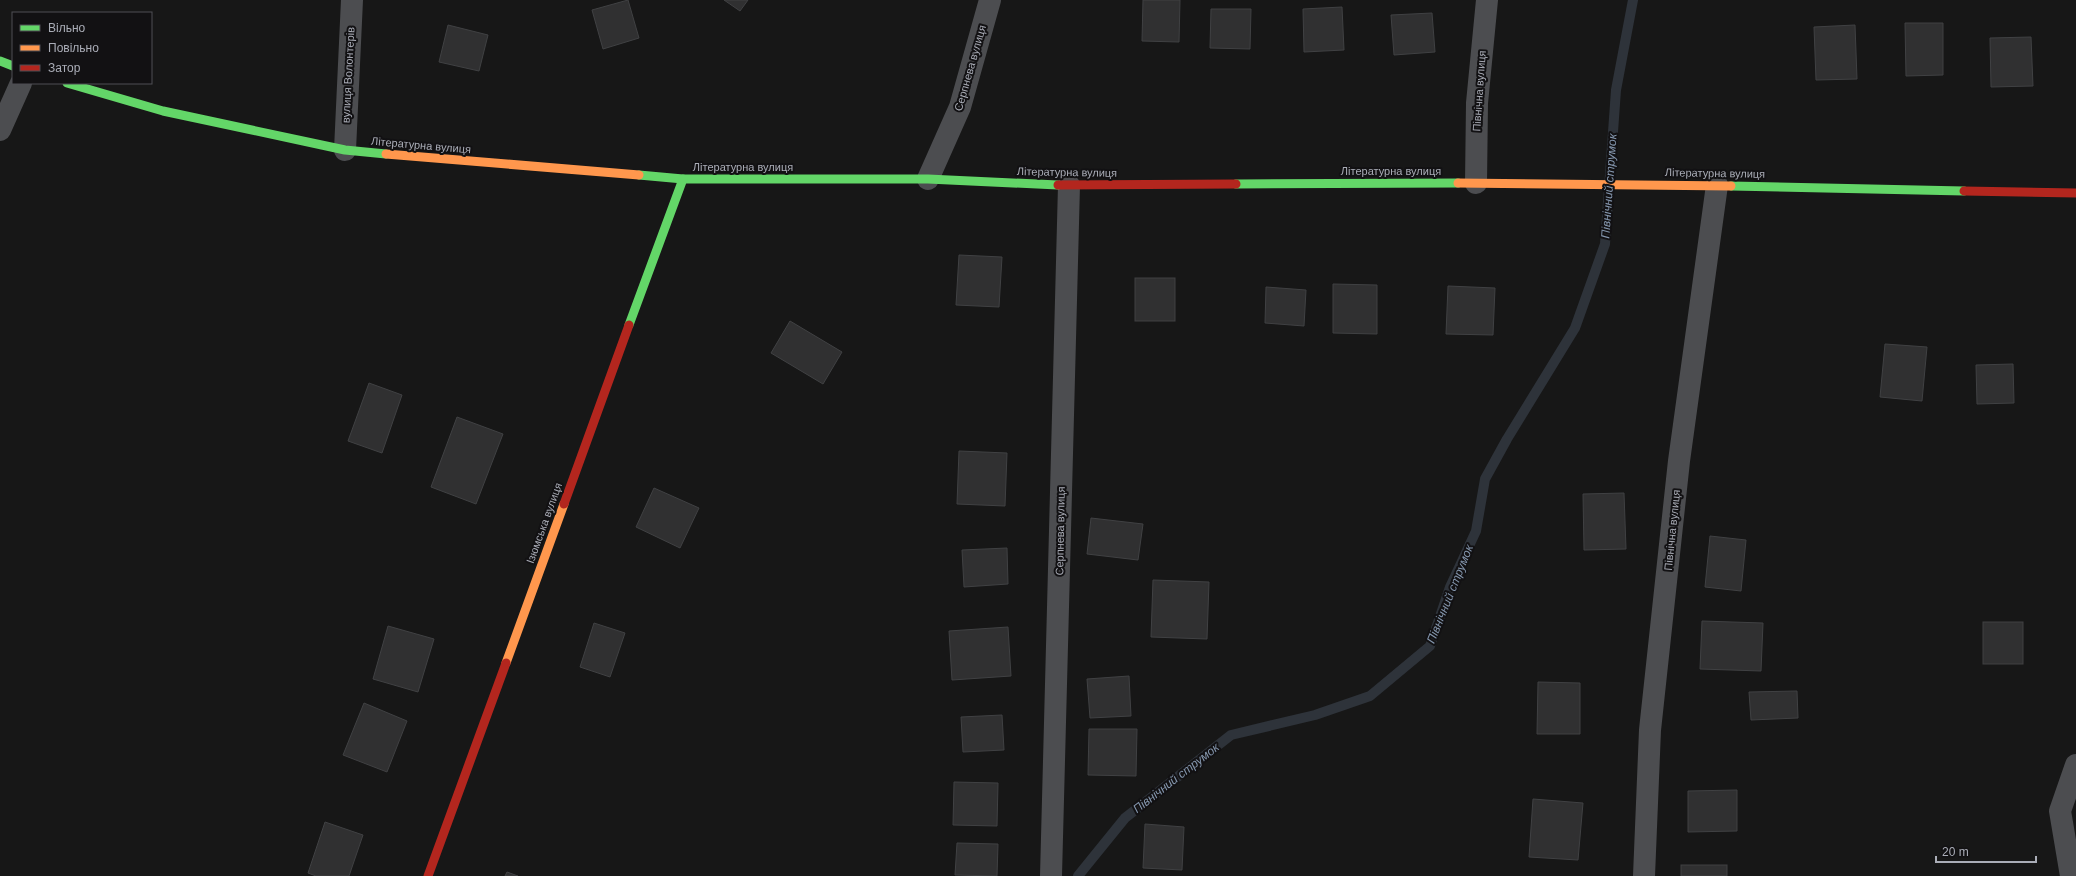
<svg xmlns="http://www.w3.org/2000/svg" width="2076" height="876" viewBox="0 0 2076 876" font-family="Helvetica,sans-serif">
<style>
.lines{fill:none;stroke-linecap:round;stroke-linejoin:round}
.stream{stroke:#2e333a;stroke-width:10}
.building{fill:#303031;stroke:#404143}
.street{stroke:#4c4d50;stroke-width:22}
.fast{stroke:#63d668;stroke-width:9}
.slow{stroke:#ff974d;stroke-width:9}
.jam{stroke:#b3261e;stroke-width:9}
.labels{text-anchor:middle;stroke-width:4;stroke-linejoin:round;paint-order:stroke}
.street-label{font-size:11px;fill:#aaadb7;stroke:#121113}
.water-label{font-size:12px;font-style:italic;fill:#8597ae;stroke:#121113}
</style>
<rect width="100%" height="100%" fill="#171717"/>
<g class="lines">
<!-- stream -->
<path class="stream" d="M1078 876 1125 818 1231 735 1315 715 1370 696 1430 646 1450 587 1476 531 1485 479 1507 439 1575 328 1605 244 1616 90 1633 0"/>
</g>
<!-- building -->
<g class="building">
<path d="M628 0 639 38 603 49 592 10Z"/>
<path d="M724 0H748L740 11Z"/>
<path d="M1143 0H1180L1179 42 1142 41Z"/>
<path d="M1342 7 1344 50 1304 52 1303 9Z"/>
<path d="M1211 9H1251L1250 49 1210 48Z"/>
<path d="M1432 13 1435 52 1394 55 1391 15Z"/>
<path d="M1905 23H1943V75L1906 76Z"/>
<path d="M448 25 488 35 479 71 439 62Z"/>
<path d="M1855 25 1857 79 1816 80 1814 27Z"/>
<path d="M2031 37 2033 86 1991 87 1990 38Z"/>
<path d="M959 255 1002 257 999 307 956 305Z"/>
<rect x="1135" y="278" width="40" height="43"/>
<path d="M1333 284 1377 285V334L1333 333Z"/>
<path d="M1448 286 1495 288 1493 335 1446 334Z"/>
<path d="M1266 287 1306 290 1304 326 1265 323Z"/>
<path d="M790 321 842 352 823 384 771 353Z"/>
<path d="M1885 344 1927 347 1922 401 1880 397Z"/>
<path d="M2013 364 2014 403 1977 404 1976 365Z"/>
<path d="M369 383 402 395 382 453 348 441Z"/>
<path d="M457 417 503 434 476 504 431 487Z"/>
<path d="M959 451 1007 453 1005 506 957 504Z"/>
<path d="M654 488 699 508 680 548 636 527Z"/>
<path d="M1624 493 1626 549 1584 550 1583 494Z"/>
<path d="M1091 518 1143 524 1138 560 1087 554Z"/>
<path d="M1710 536 1746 540 1741 591 1705 587Z"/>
<path d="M1007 548 1008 584 964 587 962 550Z"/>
<path d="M1153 580 1209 582 1207 639 1151 637Z"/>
<path d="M1702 621 1763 623 1761 671 1700 669Z"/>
<rect x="1983" y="622" width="40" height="42"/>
<path d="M594 623 625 633 610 677 580 667Z"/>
<path d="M388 626 434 639 418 692 373 679Z"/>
<path d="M1008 627 1011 676 952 680 949 631Z"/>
<path d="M1129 676 1131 716 1090 718 1087 679Z"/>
<path d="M1538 682 1580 683V734H1537Z"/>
<path d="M1797 691 1798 718 1751 720 1749 692Z"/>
<path d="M364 703 407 721 387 772 343 755Z"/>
<path d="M1002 715 1004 750 963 752 961 717Z"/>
<path d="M1089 729H1137L1136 776 1088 775Z"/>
<path d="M954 782 998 783 997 826 953 825Z"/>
<path d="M1737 790V831L1688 832V791Z"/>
<path d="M1533 799 1583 803 1578 860 1529 857Z"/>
<path d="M325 822 363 835 349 876H316L308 873Z"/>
<path d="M1145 824 1184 827 1182 870 1143 868Z"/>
<path d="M957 843 998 844 997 876 955 875Z"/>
<rect x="1681" y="865" width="46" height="11"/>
<path d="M507 872 518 876H505Z"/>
</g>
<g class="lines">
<!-- street -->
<g class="street">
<path d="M0 130 21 83"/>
<path d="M345 150 352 0"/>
<path d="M928 179 960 107 990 0"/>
<path d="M1476 183 1477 103 1487 0"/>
<path d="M1051 876 1069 185"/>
<path d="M1644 876 1650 730 1679 461 1717 185"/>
<path d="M2071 876 2060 811 2076 765"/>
</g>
<!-- fast -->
<g class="fast">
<path d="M0 61 13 66"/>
<path d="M67 83 163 111 345 150 386 154"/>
<path d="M639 175 683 179H928L1058 185"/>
<path d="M1236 184 1458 183"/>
<path d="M1731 186 1964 191"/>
<path d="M629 325 683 179"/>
</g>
<!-- slow -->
<g class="slow">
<path d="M386 154 639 175"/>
<path d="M1458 183 1731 186"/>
<path d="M506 663 564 504"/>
</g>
<!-- jam -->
<g class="jam">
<path d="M1058 185 1236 184"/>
<path d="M1964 191 2076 193"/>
<path d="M564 504 629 325"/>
<path d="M428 876 506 663"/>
</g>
</g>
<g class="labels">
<!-- street labels -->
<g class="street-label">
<text transform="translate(970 68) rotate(-74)" y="4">Серпнева вулиця</text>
<text transform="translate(348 75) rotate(-87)" y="4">вулиця Волонтерів</text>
<text transform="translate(1479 91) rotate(-86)" y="4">Північна вулиця</text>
<text transform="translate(421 145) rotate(5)" y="4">Літературна вулиця</text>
<text x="743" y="171">Літературна вулиця</text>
<text x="1391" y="175">Літературна вулиця</text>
<text transform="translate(1067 172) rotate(1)" y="4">Літературна вулиця</text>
<text transform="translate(1715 173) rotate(1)" y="4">Літературна вулиця</text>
<text transform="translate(544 523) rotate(-70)" y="4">Ізюмська вулиця</text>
<text transform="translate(1672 530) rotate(-84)" y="4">Північна вулиця</text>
<text transform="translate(1060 531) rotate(-89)" y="4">Серпнева вулиця</text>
</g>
<!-- water labels -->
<g class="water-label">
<text transform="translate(1609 186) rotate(-86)" y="4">Північний струмок</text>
<text transform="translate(1450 594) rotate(-68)" y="4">Північний струмок</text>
<text transform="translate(1176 778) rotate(-38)" y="4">Північний струмок</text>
</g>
</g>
<!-- legend -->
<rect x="12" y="12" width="140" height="72" fill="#121113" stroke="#4f4f55"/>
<rect x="20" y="25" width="20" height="6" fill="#63d668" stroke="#4f4f55"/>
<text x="48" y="32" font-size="12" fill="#aaadb7">Вільно</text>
<rect x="20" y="45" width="20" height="6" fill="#ff974d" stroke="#4f4f55"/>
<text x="48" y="52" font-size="12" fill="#aaadb7">Повільно</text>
<rect x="20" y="65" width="20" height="6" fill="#b3261e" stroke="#4f4f55"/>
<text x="48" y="72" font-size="12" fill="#aaadb7">Затор</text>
<!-- scale -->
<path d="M1936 856v6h100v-6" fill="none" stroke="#aaadb7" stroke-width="2"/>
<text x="1942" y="856" font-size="12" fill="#aaadb7" stroke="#121113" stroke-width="3" paint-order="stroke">20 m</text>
</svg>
